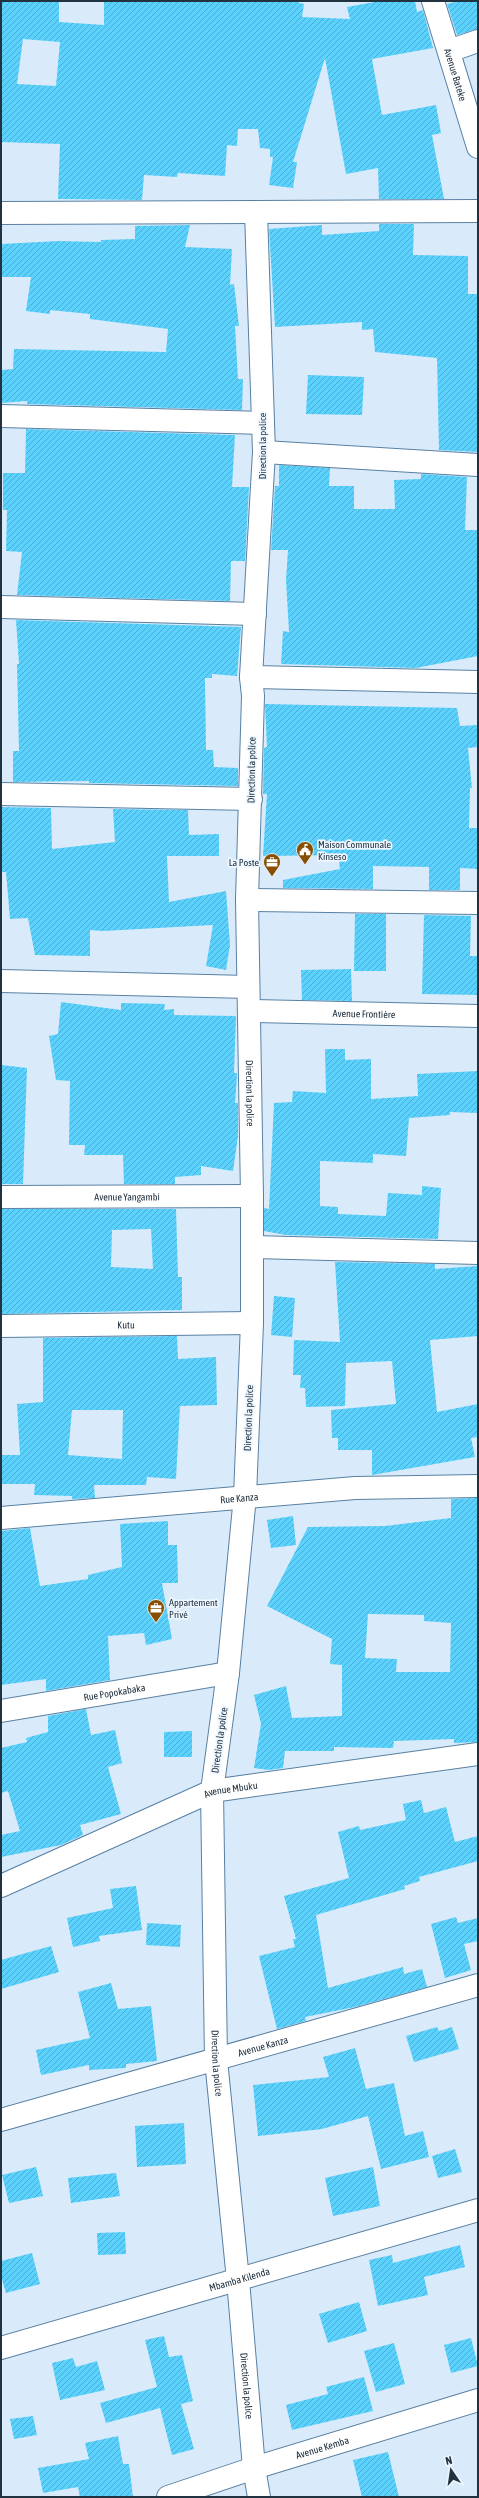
<svg xmlns="http://www.w3.org/2000/svg" width="479" height="2498" viewBox="0 0 479 2498" font-family="'Asap Condensed',sans-serif">
<style>
.building{fill:url(#building-hatch);fill-rule:evenodd}
.lines{fill:none;stroke-linecap:round;stroke-linejoin:round}
.minor-casing{stroke:#5880a3;stroke-width:24}
.minor{stroke:#fff;stroke-width:22}
.labels{text-anchor:middle;stroke-width:3.5;stroke-linejoin:round;paint-order:stroke}
.street-label{font-size:10px;fill:#213241;stroke:#eef7ff}
.poi-label{font-size:10px;fill:#213241;stroke:#eef7ff;text-anchor:start}
</style>
<defs>
<pattern id="building-hatch" width="6" height="6" patternUnits="userSpaceOnUse"><rect width="6" height="6" fill="#5ad2fd"/><path d="M-1 1l2-2M0 6l6-6M5 7l2-2" fill="none" stroke="#4aabce"/></pattern>
</defs>
<rect width="100%" height="100%" fill="#d9ebfa"/>
<!-- building -->
<g class="building">
<path d="M1 1H59V22L104 25V1H299V3L304 4 302 17 350 19 347 7 380 1H415L417 12 423 10 433 48 372 59 382 115 436 105 441 133 432 135 444 199H379L378 168 346 174 325 58 293 162H297L293 188 269 185 273 157H270V149L260 148 258 129H238L237 146 227 145 225 176 178 173 177 177 144 175 142 200 58 199 60 144 1 142ZM23 39 60 42 56 86 17 84Z"/>
<path d="M459 1H478V29L457 35 447 4Z"/>
<path d="M379 224H414L413 255 468 256V294H478V452L439 450 437 358 375 352 373 329 362 330V322L275 327 269 229 322 225V235L379 231Z"/>
<path d="M190 225 185 247 232 249 230 285 234 284 239 326H235L238 379H243L242 410 27 404V401L1 403V370L13 369 14 349 166 352 168 329 90 319V314L50 310V314L26 311 31 277H1V244L59 241 101 242V240L135 239V226Z"/>
<path d="M308 375 364 377 362 415 306 414Z"/>
<path d="M26 429 235 435 232 487H249L245 561H231L230 601 17 595 22 552 6 551 7 510H3V473H25Z"/>
<path d="M279 465 330 468 329 486H354V509H395L394 480 421 479V474L467 477 465 530H478V656L416 668 281 664 283 631 289 632 286 580 288 550H271L275 486H279Z"/>
<path d="M16 620 241 627 237 676 212 674V678H205L206 750H213L214 767 238 768V786L89 783V781L13 782V751H19L17 664H19Z"/>
<path d="M265 704 457 708 460 726 478 725V747L468 748 472 788H470L469 828H478V869L460 868V890H429V867L373 866V889L283 888V880L340 869 338 855 263 856 267 794H263L264 748 267 747Z"/>
<path d="M1 807 51 808 52 849 115 842 113 809 188 810 189 835 219 834V856H167L169 902 226 891 230 945 226 970 206 966 213 925 103 931 90 930V956L35 955 28 918 10 919 6 872H1Z"/>
<path d="M355 914H386V971H354Z"/>
<path d="M424 915 471 916 470 956H478V995L422 994Z"/>
<path d="M351 969 352 1001 302 1000 301 970Z"/>
<path d="M61 1002 121 1010V1003L165 1004 164 1010 174 1009V1015L236 1016 234 1073H237V1076L235 1103H238V1136L233 1171 201 1166V1175L175 1177V1184H124L123 1155H84L85 1145H69L70 1081 56 1080 49 1036 58 1034Z"/>
<path d="M325 1049H345V1060L371 1059V1099L418 1096 417 1074 478 1071V1113L450 1112V1115L409 1118 406 1156 373 1154V1163L320 1161V1206L338 1207V1214L386 1216 388 1193 422 1195V1186L441 1188 438 1239 286 1235 264 1231V1208L269 1209 274 1103 292 1102 293 1091 326 1093Z"/>
<path d="M1 1065 27 1068 23 1184H1Z"/>
<path d="M1 1209H176L178 1277H182V1310L1 1314ZM151 1229 153 1269 111 1267 112 1230Z"/>
<path d="M335 1262 435 1264V1269L478 1266V1336L430 1340 437 1412 478 1404V1437L471 1438 475 1457 372 1475V1450H338V1438H332L331 1410 396 1404 392 1361 346 1363 345 1406 306 1407 305 1388H300L301 1375H293L294 1340 340 1342Z"/>
<path d="M274 1296 295 1298 292 1337 271 1335Z"/>
<path d="M177 1336 178 1359 216 1357 217 1405 180 1406 176 1479 147 1477 146 1485H94L95 1498 72 1499V1496L34 1495 35 1484H1V1455H20L17 1404 43 1402V1338ZM72 1410H123L122 1459 68 1455Z"/>
<path d="M478 1498V1742L454 1743V1739L394 1741 393 1748 334 1747V1751H285L283 1768 269 1770 254 1768 261 1724 254 1695 286 1686 292 1718 342 1716V1665L330 1664 332 1639 267 1606 308 1527 385 1526 451 1518V1499ZM368 1614 424 1615V1621L451 1623 450 1672H396L397 1659 365 1658Z"/>
<path d="M293 1516 296 1545 271 1548 267 1520Z"/>
<path d="M168 1521V1545H177L178 1583H162L172 1639 146 1645 144 1633 108 1636 110 1680 46 1691V1679L1 1685V1531L30 1528 40 1586 88 1579V1575L122 1567 120 1524Z"/>
<path d="M86 1709 91 1735 115 1730 122 1763 108 1767 121 1814 80 1825 83 1835 61 1845 1 1857V1835L20 1831 8 1791 1 1793V1748L27 1742 26 1738 48 1732V1716Z"/>
<path d="M192 1731V1757H164V1732Z"/>
<path d="M421 1800 424 1813 446 1807 455 1842 478 1836V1861L419 1877 420 1881 404 1886 405 1889 316 1915 328 1988 403 1967 404 1974 422 1969 427 1987 355 2007 305 2017 306 2021 277 2029 259 1956 295 1947 293 1939H296L284 1896 349 1878 338 1832 359 1826 360 1830 406 1820 403 1804Z"/>
<path d="M136 1886 142 1930 99 1936 100 1941 73 1947 67 1918 113 1908 110 1889Z"/>
<path d="M456 1917 458 1923 478 1918V1941L464 1944 471 1970 445 1978 431 1924Z"/>
<path d="M147 1923 181 1925 180 1947 146 1945Z"/>
<path d="M51 1946 59 1972 1 1989V1960Z"/>
<path d="M111 1983 118 2009 151 2006 157 2061 126 2064V2068L89 2070V2065L41 2075 36 2050 90 2038 78 1992Z"/>
<path d="M437 2027 439 2031 452 2027 459 2049 414 2062 406 2036Z"/>
<path d="M355 2048 366 2089 394 2083 405 2136 423 2131 429 2157 381 2169 368 2116 322 2129 258 2136 253 2085 329 2077 323 2057Z"/>
<path d="M184 2123 186 2164 137 2167 135 2126Z"/>
<path d="M455 2149 462 2172 438 2178 432 2156Z"/>
<path d="M36 2167 43 2196 9 2203 2 2175Z"/>
<path d="M373 2167 380 2206 333 2216 325 2178Z"/>
<path d="M116 2173 120 2196 71 2203 68 2178Z"/>
<path d="M125 2232 126 2254 98 2255 97 2233Z"/>
<path d="M460 2245 465 2267 424 2277 428 2295 378 2306 369 2260 392 2255 393 2263Z"/>
<path d="M32 2253 40 2284 6 2293 1 2276V2261Z"/>
<path d="M359 2302 367 2331 328 2343 319 2314Z"/>
<path d="M164 2336 169 2357 182 2355 193 2401 181 2404 194 2449 172 2455 160 2408 106 2423 100 2403 157 2387 145 2340Z"/>
<path d="M471 2338 478 2366 451 2373 444 2345Z"/>
<path d="M394 2343 405 2384 376 2392 364 2351Z"/>
<path d="M73 2358 76 2367 97 2361 105 2390 60 2400 52 2363Z"/>
<path d="M364 2377 373 2411 292 2430 286 2405 328 2394 326 2387Z"/>
<path d="M33 2416 37 2435 14 2439 10 2419Z"/>
<path d="M118 2436 123 2464H129L133 2497H80L78 2487 43 2493 38 2468 89 2459 85 2443Z"/>
<path d="M388 2452 399 2497H362L353 2460Z"/>
</g>
<g class="lines">
<defs>
<g id="minor">
<path id="s1" d="M433 1 478 147"/>
<path d="M449 51 478 41"/>
<path id="s2" d="M256 212 264 452 251 677 253 696 247 900 252 1196V1323L245 1496 228 1673 212 1791 216 2060 238 2280 254 2468 259 2497"/>
<path d="M1 213 478 211"/>
<path d="M1 416 263 423"/>
<path d="M264 452 478 465"/>
<path d="M1 607 255 614"/>
<path d="M251 677 478 682"/>
<path d="M1 794 251 799"/>
<path d="M247 900 478 903"/>
<path d="M1 981 248 987"/>
<path id="s3" d="M250 1011 478 1016"/>
<path id="s4" d="M1 1197 252 1196"/>
<path d="M252 1247 478 1253"/>
<path id="s5" d="M1 1326 252 1323"/>
<path id="s6" d="M1 1518 355 1488 478 1486"/>
<path id="s7" d="M1 1711 228 1673"/>
<path id="s8" d="M1 1886 212 1791 478 1754"/>
<path id="s9" d="M1 2120 478 1985"/>
<path id="s10" d="M1 2348 478 2210"/>
<path id="s11" d="M168 2497 254 2468 478 2400"/>
</g>
</defs>
<!-- minor casing -->
<use href="#minor" class="minor-casing"/>
<!-- minor -->
<use href="#minor" class="minor"/>
</g>
<!-- icons -->
<defs>
<symbol id="civic-pin" viewBox="-11 -11 22 30"><path d="M0 17L-7.5 6A9.5 9.5 0 1 1 7.5 6Z" fill="#874f01" stroke="#eef7ff"/><path d="M-.6-6.5H3V-4.5H.6V-3L4-1V1h2V6H-6V1h2V-1L-.6-3ZM-1.2 2.5V6h2.4V2.5Z" fill="#fff"/></symbol>
<symbol id="office-pin" viewBox="-11 -11 22 30"><path d="M0 17L-7.5 6A9.5 9.5 0 1 1 7.5 6Z" fill="#874f01" stroke="#eef7ff"/><path d="M-6-3h4V-5.5h4V-3h4V5H-6ZM-1-4.5V-3h2v-1.5ZM-6 0V1H6V0Z" fill="#fff"/></symbol>
</defs>
<g fill-rule="evenodd">
<use href="#civic-pin" x="295" y="840" width="20" height="27"/>
<use href="#office-pin" x="262" y="852" width="20" height="27"/>
<use href="#office-pin" x="146" y="1598" width="20" height="27"/>
</g>
<g class="labels">
<!-- street labels -->
<g class="street-label">
<text dy="4" stroke="none"><textPath href="#s1" startOffset="77">Avenue Bateke</textPath></text>
<text transform="translate(262 446) rotate(-90)" y="4">Direction la police</text>
<text transform="translate(251 770) rotate(-89)" y="4">Direction la police</text>
<text dy="4" stroke="none"><textPath href="#s3" startOffset="114">Avenue Frontière</textPath></text>
<text dy="4" stroke="none"><textPath href="#s2" startOffset="882">Direction la police</textPath></text>
<text dy="4" stroke="none"><textPath href="#s4" startOffset="126">Avenue Yangambi</textPath></text>
<text dy="4" stroke="none"><textPath href="#s5" startOffset="125">Kutu</textPath></text>
<text transform="translate(248 1418) rotate(-88)" y="4">Direction la police</text>
<text dy="4" stroke="none"><textPath href="#s6" startOffset="239">Rue Kanza</textPath></text>
<text dy="4" stroke="none"><textPath href="#s7" startOffset="115">Rue Popokabaka</textPath></text>
<text transform="translate(219 1740) rotate(-82)" y="4">Direction la police</text>
<text dy="4" stroke="none"><textPath href="#s8" startOffset="250">Avenue Mbuku</textPath></text>
<text dy="4" stroke="none"><textPath href="#s9" startOffset="272">Avenue Kanza</textPath></text>
<text dy="4" stroke="none"><textPath href="#s2" startOffset="1854">Direction la police</textPath></text>
<text dy="4" stroke="none"><textPath href="#s10" startOffset="248">Mbamba Kilenda</textPath></text>
<text dy="4" stroke="none"><textPath href="#s2" startOffset="2178">Direction la police</textPath></text>
<text dy="4" stroke="none"><textPath href="#s11" startOffset="162">Avenue Kemba</textPath></text>
</g>
<!-- poi labels -->
<g class="poi-label">
<text x="318" y="848">Maison Communale<tspan x="318" dy="12">Kinseso</tspan></text>
<text x="259" y="866" text-anchor="end">La Poste</text>
<text x="169" y="1606">Appartement<tspan x="169" dy="12">Privé</tspan></text>
</g>
</g>
<!-- border -->
<rect width="479" height="2498" fill="none" stroke="#213241" stroke-width="4"/>
<!-- north arrow -->
<g transform="translate(451 2470) rotate(347)" stroke="#eef7ff" stroke-width="3" paint-order="stroke">
<path d="M0-3L7 15L0 10L-7 15Z" fill="#213241"/>
<text y="-6" font-size="11" font-weight="bold" text-anchor="middle" fill="#213241">N</text>
</g>
</svg>
